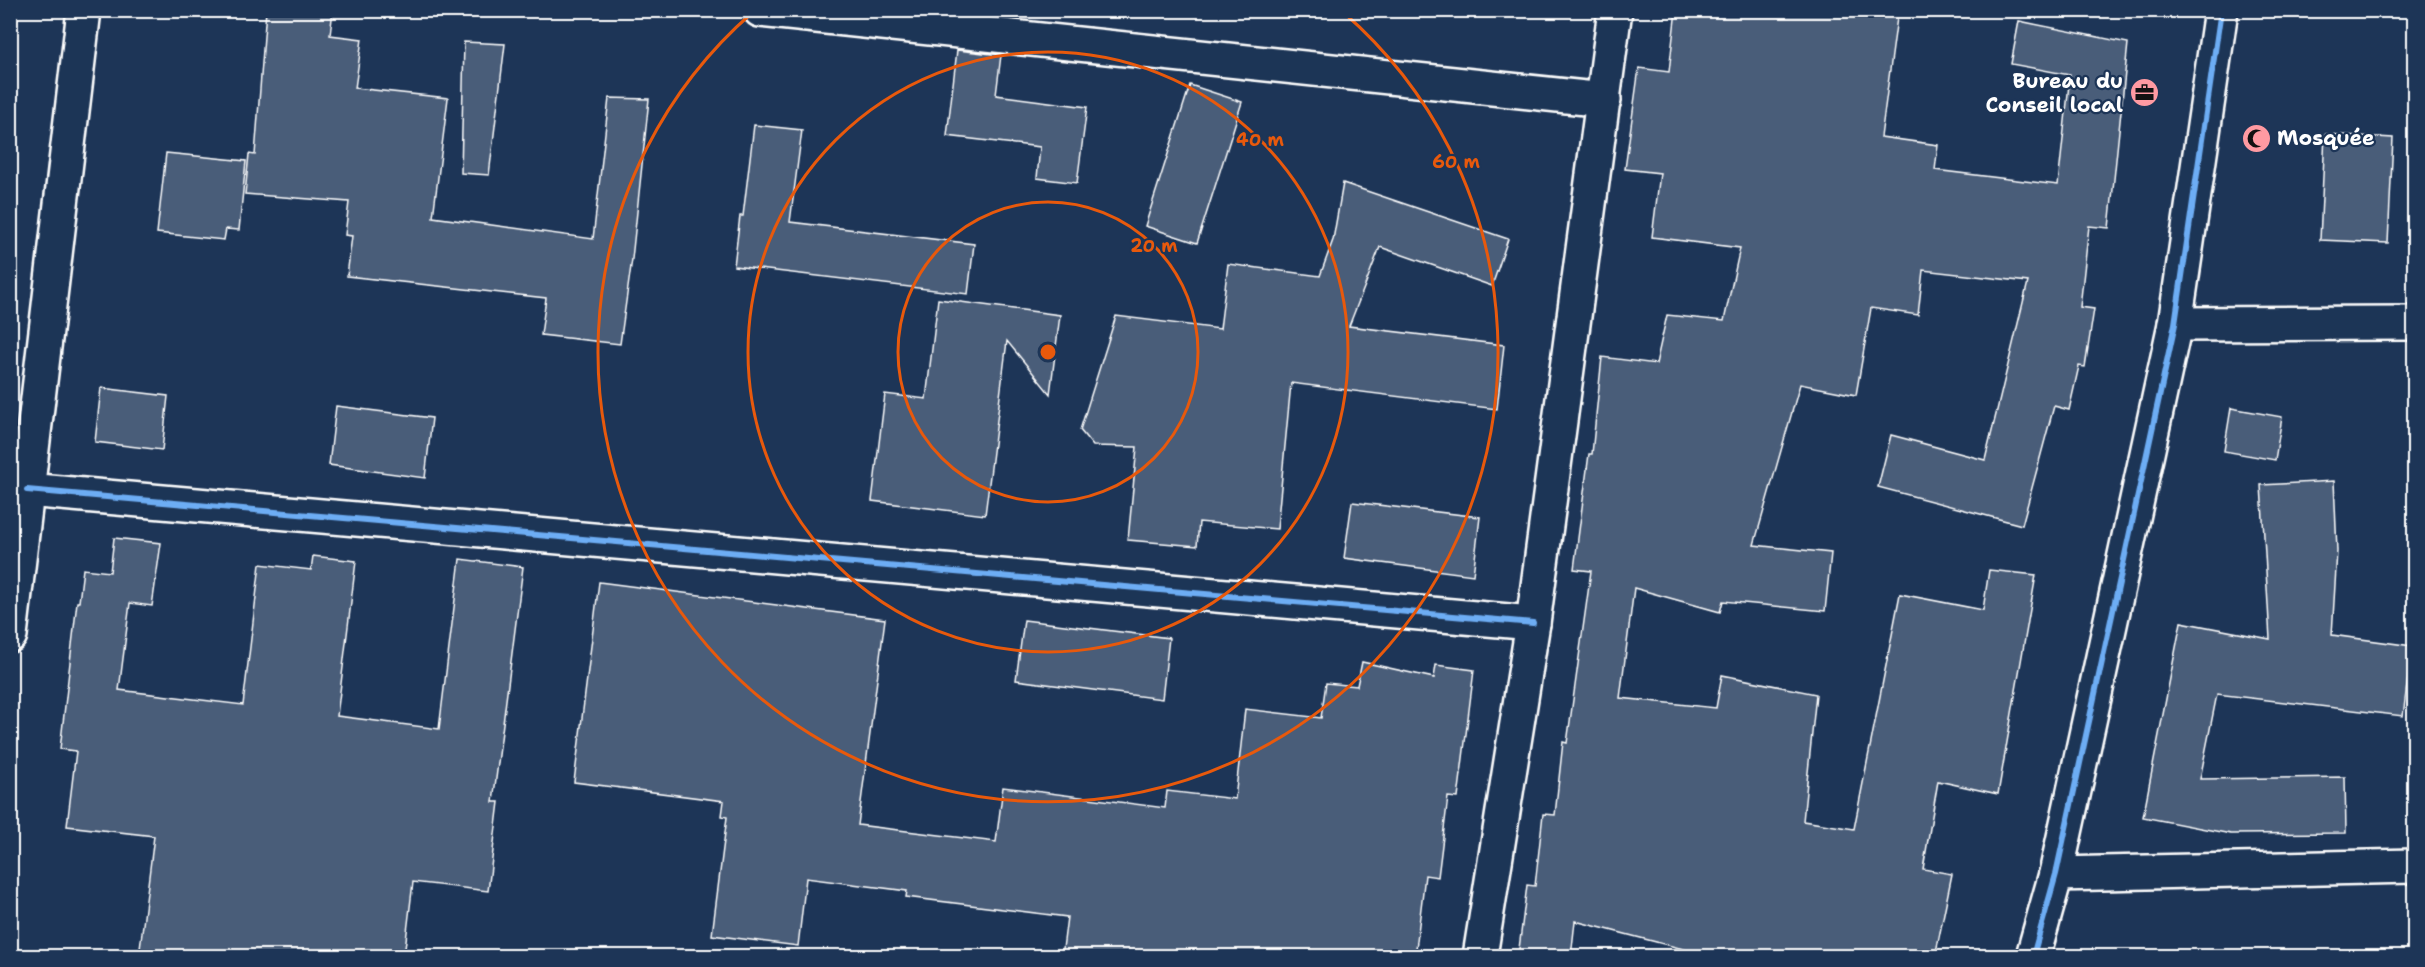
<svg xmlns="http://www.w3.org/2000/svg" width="2425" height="967" viewBox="0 0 2425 967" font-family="'Shantell Sans',sans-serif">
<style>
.building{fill:#4a5d79;stroke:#fff;stroke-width:1.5}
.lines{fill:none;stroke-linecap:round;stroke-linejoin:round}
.minor-casing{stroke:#fff;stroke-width:38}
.minor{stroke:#1d3557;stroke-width:33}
.cycleway-casing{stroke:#1d3557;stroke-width:10}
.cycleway{stroke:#6dadf4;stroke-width:6}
.ring{fill:none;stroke:#e8590c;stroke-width:3}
.labels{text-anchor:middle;stroke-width:4.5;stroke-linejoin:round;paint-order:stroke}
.poi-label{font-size:21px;font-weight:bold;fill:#fff;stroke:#1d3557;text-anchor:end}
.centre{fill:#e8590c;stroke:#1d3557;stroke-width:3}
.ring-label{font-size:18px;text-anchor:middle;font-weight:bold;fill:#e8590c;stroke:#1d3557;stroke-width:4.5;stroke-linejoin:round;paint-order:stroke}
</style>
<rect width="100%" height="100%" fill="#1d3557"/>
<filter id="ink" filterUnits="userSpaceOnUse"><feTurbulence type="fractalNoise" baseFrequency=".0167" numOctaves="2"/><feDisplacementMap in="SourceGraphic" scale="12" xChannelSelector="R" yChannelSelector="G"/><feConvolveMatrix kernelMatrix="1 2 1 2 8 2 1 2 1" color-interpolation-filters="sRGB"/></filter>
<g filter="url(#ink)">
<!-- building -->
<g class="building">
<path d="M266 10H333L330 35 362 39 355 88 448 98 433 217 593 239 609 98 649 99 632 259 620 344 541 335 546 298 347 276 352 236 345 235 349 202 245 194 249 154 255 155Z"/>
<path d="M1676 10H1898L1881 137 1938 145 1935 170 2058 185 2070 75 2011 64 2019 21 2128 43 2109 228 2089 226 2080 307 2094 309 2085 367 2079 366 2069 410 2054 406 2022 525 1878 487 1891 435 1985 460 2028 282 1923 270 1918 315 1871 308 1856 395 1800 384 1754 545 1831 553 1825 611 1723 601 1720 612 1634 588 1620 698 1716 708 1722 675 1816 694 1803 821 1854 829 1900 594 1983 610 1989 570 2036 575 1998 794 1938 781 1923 869 1952 874 1935 957H1714L1575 921 1571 957H1518L1527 885 1535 886 1543 814 1555 815 1563 742 1567 743 1591 571 1574 569 1589 454H1592L1602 357 1656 364 1667 315 1724 321 1740 248 1652 237 1660 173 1625 169 1639 68 1669 72Z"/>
<path d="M464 42 505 44 489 175 461 173Z"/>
<path d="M957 50 1001 55 996 95 1087 107 1077 183 1037 178 1040 147 947 136Z"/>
<path d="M1190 85 1242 102 1197 243 1145 226Z"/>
<path d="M754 125 802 130 790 222 974 244 968 294 734 266 740 216H743Z"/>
<path d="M2325 134 2393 138 2388 243 2320 240Z"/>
<path d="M166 153 246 161 239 230 226 229 224 240 157 233Z"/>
<path d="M1343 183 1508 239 1492 286 1380 247 1349 326 1504 345 1497 409 1291 383 1277 529 1199 522 1197 546 1128 540 1137 447 1093 446 1080 430 1116 316 1220 329 1228 264 1320 276 1333 240Z"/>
<path d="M938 299 1060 315 1050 394 1007 341 985 515 872 501 885 394 926 399Z"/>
<path d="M101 388 168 396 162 450 95 442Z"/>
<path d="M336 406 432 418 425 478 329 465Z"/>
<path d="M2231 408 2282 417 2275 460 2224 451Z"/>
<path d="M2334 481 2337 551 2332 635 2412 646 2403 716 2217 694 2200 779 2345 777 2346 833 2231 834 2143 817 2181 622 2270 639 2261 485Z"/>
<path d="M1352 502 1480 517 1473 575 1344 558Z"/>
<path d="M114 538 161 543 152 606 130 603 119 690 243 705 260 564 311 570 313 556 356 561 337 716 439 729 460 559 523 567 493 802H499L488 891 413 882 404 957H203L140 949 154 836 67 826 76 751 60 749 77 602H79L83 569 110 572Z"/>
<path d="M599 582 885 619 858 825 996 842 1003 787 1165 808 1167 791 1235 799 1245 709 1321 718 1326 683 1357 686 1362 662 1434 678 1436 665 1474 670 1458 798 1448 797 1438 877 1425 875 1415 957H1062L1067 917 906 897 907 891 806 878 798 946 712 935 727 817 722 816 724 801 574 782Z"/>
<path d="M1024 620 1169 638 1162 699 1016 680Z"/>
</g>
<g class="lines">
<defs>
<g id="minor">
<path d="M760 10 1604 100"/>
<path d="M2175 324 2414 323"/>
<path d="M27 490 1533 623"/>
<path d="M10 635 84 10"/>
<path d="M2056 874 2414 866"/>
<path d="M1480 956 1533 623 1615 10"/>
<path d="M2033 956 2056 874 2175 324 2221 10"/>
</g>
</defs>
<!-- minor casing -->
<use href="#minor" class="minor-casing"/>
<!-- minor -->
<use href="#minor" class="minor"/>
<defs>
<g id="cycleway">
<path d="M27 490 1533 623"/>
<path d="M2033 956 2056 874 2175 324 2221 10"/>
</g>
</defs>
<!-- cycleway casing -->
<use href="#cycleway" class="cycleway-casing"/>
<!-- cycleway -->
<use href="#cycleway" class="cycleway"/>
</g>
</g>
<!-- distance rings -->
<g class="ring">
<circle cx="1048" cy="352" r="150"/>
<circle cx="1048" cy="352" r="300"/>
<path d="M1343 12A450 450 0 1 1 753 12"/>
</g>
<!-- icons -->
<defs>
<symbol id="office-disc" viewBox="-11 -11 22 22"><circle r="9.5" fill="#ff9aa2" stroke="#1d3557"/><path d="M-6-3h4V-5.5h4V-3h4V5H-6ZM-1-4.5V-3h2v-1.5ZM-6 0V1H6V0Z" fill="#111"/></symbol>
<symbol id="mosque-disc" viewBox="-11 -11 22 22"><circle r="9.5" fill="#ff9aa2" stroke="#1d3557"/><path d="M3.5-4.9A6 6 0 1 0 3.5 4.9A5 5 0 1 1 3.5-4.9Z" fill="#111"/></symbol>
</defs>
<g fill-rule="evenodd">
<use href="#office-disc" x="2128" y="76" width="33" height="33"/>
<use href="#mosque-disc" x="2240" y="122" width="33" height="33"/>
</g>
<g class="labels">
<!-- poi labels -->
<g class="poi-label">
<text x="2123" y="88">Bureau du<tspan x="2123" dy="24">Conseil local</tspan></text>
<text x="2277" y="145" text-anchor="start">Mosquée</text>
</g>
</g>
<circle cx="1048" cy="352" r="9" class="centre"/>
<g class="ring-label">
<text x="1260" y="146">40 m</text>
<text x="1456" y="168">60 m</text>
<text x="1154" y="252">20 m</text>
</g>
<!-- margin -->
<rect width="2425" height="967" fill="none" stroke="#1d3557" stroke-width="36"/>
<rect x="18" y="18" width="2389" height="931" fill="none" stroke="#fff" stroke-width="2" filter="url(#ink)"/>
</svg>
